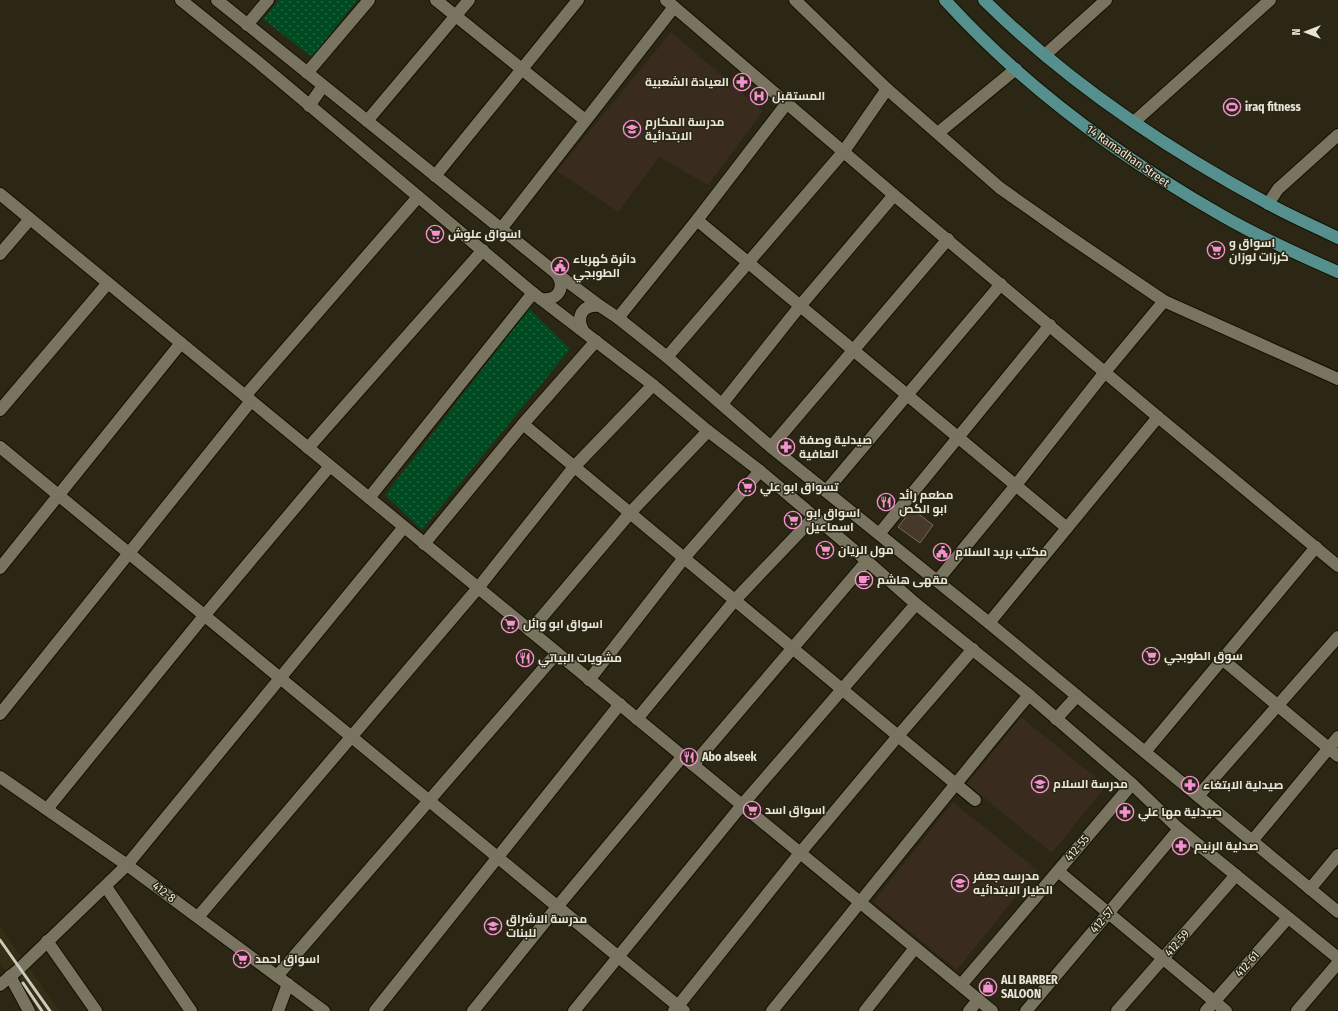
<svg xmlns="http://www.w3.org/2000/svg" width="1338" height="1011" viewBox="0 0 1338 1011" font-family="'Fira Sans Condensed',Cairo,sans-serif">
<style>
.built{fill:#342e14}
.education{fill:#392b1e}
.green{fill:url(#green-dots)}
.building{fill:#473929;stroke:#776857}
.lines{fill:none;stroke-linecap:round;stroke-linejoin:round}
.street-casing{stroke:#131001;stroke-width:14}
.primary-casing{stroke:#131001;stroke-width:14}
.street{stroke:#78745f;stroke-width:12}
.primary{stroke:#56908e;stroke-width:12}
.rail{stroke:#cccabd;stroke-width:3}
.labels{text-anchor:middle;stroke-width:3;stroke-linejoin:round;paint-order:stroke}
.poi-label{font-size:12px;font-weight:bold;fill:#e7e5d9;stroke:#2b2714;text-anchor:start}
.street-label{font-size:12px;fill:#e7e5d9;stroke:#2b2714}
</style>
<defs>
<pattern id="green-dots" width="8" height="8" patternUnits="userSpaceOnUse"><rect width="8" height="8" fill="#004a22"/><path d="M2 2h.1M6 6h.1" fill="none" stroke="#256442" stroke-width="1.8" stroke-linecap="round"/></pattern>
</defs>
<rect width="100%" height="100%" fill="#2b2714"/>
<!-- built -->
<path class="built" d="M0 927 59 1011H34L0 963Z"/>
<!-- education -->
<g class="education">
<path d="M671 32 763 111 708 185 659 157 618 212 557 171Z"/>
<path d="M1021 717 1106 786 1052 853 967 784Z"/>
<path d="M953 802 1037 870 957 970 873 902Z"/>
</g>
<!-- green -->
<g class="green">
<path d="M279 0H357L312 57 263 19Z"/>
<path d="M529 309 570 349 422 530 385 495Z"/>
</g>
<!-- building -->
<path class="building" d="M912 509 933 525 920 543 898 527Z"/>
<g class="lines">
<defs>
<g id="street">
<path d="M181 0 258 62 533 293 653 385 708 431 760 471 867 561 916 604 1029 695 1132 784 1179 829 1338 958"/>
<path d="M217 0 556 273 600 306 618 318 667 357 771 447 989 623 1338 912"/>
<path d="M436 0 585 120"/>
<path d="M666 0 894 195 1158 417 1338 566"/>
<path d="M795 0 887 89 1000 188 1064 233 1164 301 1338 379"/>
<path d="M247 25 268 0"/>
<path d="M1045 55 1106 0"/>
<path d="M307 73 369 0"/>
<path d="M309 106 323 86"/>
<path d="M367 121 469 0"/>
<path d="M1134 122 1270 0"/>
<path d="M938 133 1016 69"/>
<path d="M435 176 578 0"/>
<path d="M0 194 992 1011"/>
<path d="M1268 204 1278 189 1338 135"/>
<path d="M697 220 1067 528"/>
<path d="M501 229 674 7"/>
<path d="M0 254 30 219"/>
<path d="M541 299C558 301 567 287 556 273"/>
<path d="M618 318 697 220 787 103"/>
<path d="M584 332C575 317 582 304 600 306"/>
<path d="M667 357 844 151 887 89"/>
<path d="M245 396 418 197"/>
<path d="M722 404 800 306 894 195"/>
<path d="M0 410 108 283"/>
<path d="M523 424 975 800"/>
<path d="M0 447 684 1011"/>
<path d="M771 447 948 239"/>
<path d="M308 448 483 250"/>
<path d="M826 491 1001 284"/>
<path d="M369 498 533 293"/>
<path d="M879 534 1050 325"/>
<path d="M424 544 523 424 596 341"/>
<path d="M0 568 181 343"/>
<path d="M937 581 1016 485 1105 372 1164 301"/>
<path d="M989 623 1158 417"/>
<path d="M530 631 630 513 708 431"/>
<path d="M1222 659 1338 756"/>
<path d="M589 680 684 558 760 471"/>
<path d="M0 714 251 401"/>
<path d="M637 719 735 600 815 516"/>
<path d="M1056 719 1077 696"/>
<path d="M1145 752 1316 547"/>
<path d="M693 765 867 561"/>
<path d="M0 777 127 865 324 1011"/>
<path d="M1198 796 1338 637"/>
<path d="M47 809 204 616 330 466"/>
<path d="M1252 841 1338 737"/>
<path d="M1058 871 1226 1011"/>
<path d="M106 887 191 1011"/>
<path d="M1310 889 1338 855"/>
<path d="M198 917 478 588 574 467 653 385"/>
<path d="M47 941 96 1011"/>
<path d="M10 976 29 1011"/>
<path d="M277 976 557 653"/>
<path d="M0 985 19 969 127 865 404 527"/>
<path d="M961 985 1132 784"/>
<path d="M278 1011 288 984"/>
<path d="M375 1011 620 704"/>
<path d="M473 1011 557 907 683 756"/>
<path d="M574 1011 742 805 916 604"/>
<path d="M674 1011 800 853 898 736 973 649"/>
<path d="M772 1011C858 906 942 799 1029 695"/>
<path d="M865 1011 915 948"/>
<path d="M969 1011 978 1000"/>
<path d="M1026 1011 1179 829"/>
<path d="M1117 1011 1236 875"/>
<path d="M1206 1011 1288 918"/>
<path d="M1297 1011 1338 963"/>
</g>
<g id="primary">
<path d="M945 0C1024 87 1120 157 1221 215 1259 237 1299 255 1338 272"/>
<path d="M984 0C1067 82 1165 148 1267 203 1290 216 1314 226 1338 238"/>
</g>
</defs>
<!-- street casing -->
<use href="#street" class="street-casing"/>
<!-- primary casing -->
<use href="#primary" class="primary-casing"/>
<!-- street -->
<use href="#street" class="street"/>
<!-- primary -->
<use href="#primary" class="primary"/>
<!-- rail -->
<g class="rail">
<path d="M0 940 50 1011"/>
<path d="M23 983 42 1011"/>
</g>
</g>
<!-- icons -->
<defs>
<symbol id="pharmacy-ring" viewBox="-11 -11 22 22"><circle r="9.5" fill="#2b2714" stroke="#f590d1" stroke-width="1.5"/><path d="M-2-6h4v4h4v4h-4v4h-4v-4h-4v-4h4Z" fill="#f590d1"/></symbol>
<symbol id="hospital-ring" viewBox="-11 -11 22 22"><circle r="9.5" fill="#2b2714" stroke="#f590d1" stroke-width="1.5"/><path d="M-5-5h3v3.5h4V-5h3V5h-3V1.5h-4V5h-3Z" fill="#f590d1"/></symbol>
<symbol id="stadium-ring" viewBox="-11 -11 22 22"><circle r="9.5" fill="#2b2714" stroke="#f590d1" stroke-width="1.5"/><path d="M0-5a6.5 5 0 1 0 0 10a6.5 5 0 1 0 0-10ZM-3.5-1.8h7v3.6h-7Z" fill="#f590d1"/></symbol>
<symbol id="school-ring" viewBox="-11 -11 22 22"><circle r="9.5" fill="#2b2714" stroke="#f590d1" stroke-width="1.5"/><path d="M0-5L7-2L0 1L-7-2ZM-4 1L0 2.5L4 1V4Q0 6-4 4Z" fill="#f590d1"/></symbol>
<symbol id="supermarket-ring" viewBox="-11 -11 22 22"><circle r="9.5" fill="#2b2714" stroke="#f590d1" stroke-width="1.5"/><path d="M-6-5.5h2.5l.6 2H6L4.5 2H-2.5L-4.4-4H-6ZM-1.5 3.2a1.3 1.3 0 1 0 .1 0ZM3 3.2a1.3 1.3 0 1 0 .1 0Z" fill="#f590d1"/></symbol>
<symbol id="civic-ring" viewBox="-11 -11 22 22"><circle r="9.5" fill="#2b2714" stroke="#f590d1" stroke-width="1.5"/><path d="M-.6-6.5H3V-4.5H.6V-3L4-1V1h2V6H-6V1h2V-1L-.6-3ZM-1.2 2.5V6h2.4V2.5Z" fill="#f590d1"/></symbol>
<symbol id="restaurant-ring" viewBox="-11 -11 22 22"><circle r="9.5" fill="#2b2714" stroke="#f590d1" stroke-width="1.5"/><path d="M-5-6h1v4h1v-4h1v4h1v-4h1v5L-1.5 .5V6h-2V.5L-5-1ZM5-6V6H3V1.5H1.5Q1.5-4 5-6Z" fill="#f590d1"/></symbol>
<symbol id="cafe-ring" viewBox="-11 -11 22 22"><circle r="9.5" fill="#2b2714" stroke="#f590d1" stroke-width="1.5"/><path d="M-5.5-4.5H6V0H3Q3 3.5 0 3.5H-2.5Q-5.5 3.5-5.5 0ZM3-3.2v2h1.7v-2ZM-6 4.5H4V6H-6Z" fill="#f590d1"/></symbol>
<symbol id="shop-ring" viewBox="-11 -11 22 22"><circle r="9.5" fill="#2b2714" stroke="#f590d1" stroke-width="1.5"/><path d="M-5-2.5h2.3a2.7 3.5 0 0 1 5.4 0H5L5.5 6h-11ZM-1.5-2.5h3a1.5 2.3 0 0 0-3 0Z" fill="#f590d1"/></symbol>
</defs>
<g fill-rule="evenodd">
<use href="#pharmacy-ring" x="732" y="72" width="20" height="20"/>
<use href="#hospital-ring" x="749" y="86" width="20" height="20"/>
<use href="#stadium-ring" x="1222" y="97" width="20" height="20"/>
<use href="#school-ring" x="622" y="119" width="20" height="20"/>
<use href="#supermarket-ring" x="425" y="224" width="20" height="20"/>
<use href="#supermarket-ring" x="1206" y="240" width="20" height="20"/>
<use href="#civic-ring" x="550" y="256" width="20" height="20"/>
<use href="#pharmacy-ring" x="776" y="437" width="20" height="20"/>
<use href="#supermarket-ring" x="737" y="477" width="20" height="20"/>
<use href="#restaurant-ring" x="876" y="492" width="20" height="20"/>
<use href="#supermarket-ring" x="783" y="510" width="20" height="20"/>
<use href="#supermarket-ring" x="815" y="540" width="20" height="20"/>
<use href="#civic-ring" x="932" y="542" width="20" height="20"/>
<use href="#cafe-ring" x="854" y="570" width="20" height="20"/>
<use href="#supermarket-ring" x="500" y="614" width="20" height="20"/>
<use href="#supermarket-ring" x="1141" y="646" width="20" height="20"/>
<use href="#restaurant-ring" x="515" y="648" width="20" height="20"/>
<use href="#restaurant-ring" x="679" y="747" width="20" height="20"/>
<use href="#school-ring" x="1030" y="774" width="20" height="20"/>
<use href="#pharmacy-ring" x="1180" y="775" width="20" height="20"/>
<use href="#supermarket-ring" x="742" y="800" width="20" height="20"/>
<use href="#pharmacy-ring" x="1115" y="802" width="20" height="20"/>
<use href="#pharmacy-ring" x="1171" y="836" width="20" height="20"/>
<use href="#school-ring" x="950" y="873" width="20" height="20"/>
<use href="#school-ring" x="483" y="916" width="20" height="20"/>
<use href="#supermarket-ring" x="232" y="949" width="20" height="20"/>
<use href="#shop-ring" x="978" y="977" width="20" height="20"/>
</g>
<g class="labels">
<!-- poi labels -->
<g class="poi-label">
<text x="729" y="86" text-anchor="end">العيادة الشعبية</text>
<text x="772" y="100">المستقبل</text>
<text x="1245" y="111">iraq fitness</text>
<text x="645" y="126">مدرسة المكارم<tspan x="645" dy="14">الابتدائية</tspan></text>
<text x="448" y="238">اسواق علوش</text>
<text x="1229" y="247">اسواق و<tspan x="1229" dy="14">كرزات لوزان</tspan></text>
<text x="573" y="263">دائرة كهرباء<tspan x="573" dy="14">الطوبجي</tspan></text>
<text x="799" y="444">صيدلية وصفة<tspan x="799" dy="14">العافية</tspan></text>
<text x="760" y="491">تسواق ابو علي</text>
<text x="899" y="499">مطعم رائد<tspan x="899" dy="14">ابو الكص</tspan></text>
<text x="806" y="517">اسواق ابو<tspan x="806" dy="14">اسماعيل</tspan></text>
<text x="838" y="554">مول الريان</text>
<text x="955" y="556">مكتب بريد السلام</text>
<text x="877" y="584">مقهى هاشم</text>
<text x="523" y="628">اسواق ابو وائل</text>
<text x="1164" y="660">سوق الطوبجي</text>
<text x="538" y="662">مشويات البياتي</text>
<text x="702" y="761">Abo alseek</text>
<text x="1053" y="788">مدرسة السلام</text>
<text x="1203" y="789">صيدلية الابتغاء</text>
<text x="765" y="814">اسواق اسد</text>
<text x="1138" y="816">صيدلية مها علي</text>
<text x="1194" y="850">صدلية الرنيم</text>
<text x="973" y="880">مدرسه جعفر<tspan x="973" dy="14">الطيار الابتدائيه</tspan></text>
<text x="506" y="923">مدرسة الاشراق<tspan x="506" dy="14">للبنات</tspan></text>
<text x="255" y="963">اسواق احمد</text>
<text x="1001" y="984">ALI BARBER<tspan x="1001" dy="14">SALOON</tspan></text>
</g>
<!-- street labels -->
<g class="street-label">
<text transform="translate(1128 156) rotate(35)" y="4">14 Ramadhan Street</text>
<text transform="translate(1077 848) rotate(-50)" y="4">412-55</text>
<text transform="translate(164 892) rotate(37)" y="4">412-8</text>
<text transform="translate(1102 920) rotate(-50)" y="4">412-57</text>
<text transform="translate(1177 943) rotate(-49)" y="4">412-59</text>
<text transform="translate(1247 964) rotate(-49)" y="4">412-61</text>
</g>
</g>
<!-- north arrow -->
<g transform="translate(1306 32) rotate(270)" stroke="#2b2714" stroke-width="3" paint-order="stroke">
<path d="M0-3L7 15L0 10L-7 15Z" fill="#e7e5d9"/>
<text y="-6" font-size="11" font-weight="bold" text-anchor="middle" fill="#e7e5d9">N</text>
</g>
</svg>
